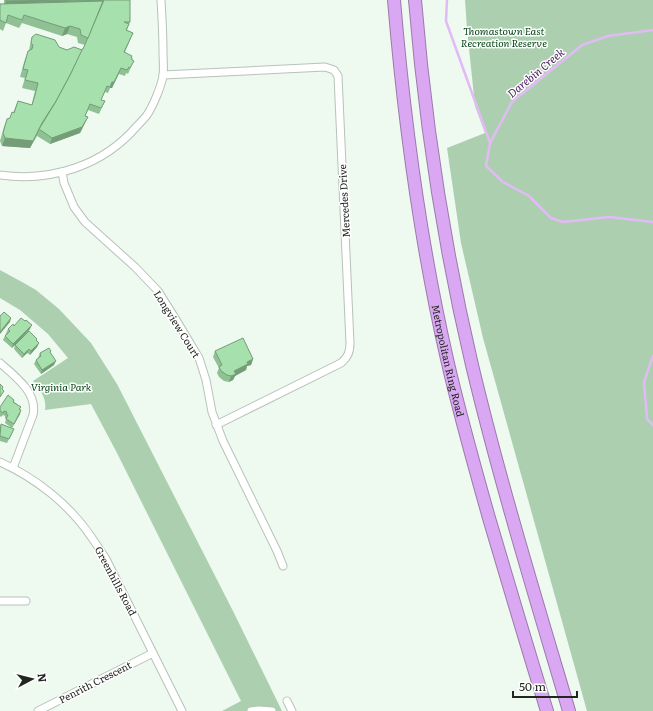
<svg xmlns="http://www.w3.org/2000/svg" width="653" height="711" viewBox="0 0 653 711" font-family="Literata,serif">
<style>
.green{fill:#acd0af}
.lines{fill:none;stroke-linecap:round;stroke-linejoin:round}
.stream{stroke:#e1baf6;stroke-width:2.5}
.minor-casing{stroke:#b7c2b8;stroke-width:9}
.motorway-casing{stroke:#9a7aaa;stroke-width:14}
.minor{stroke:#fff;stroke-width:7}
.motorway{stroke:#daa8f3;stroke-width:12}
.wall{fill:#8fc194}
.shaded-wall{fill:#749d78}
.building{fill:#a6e0ac;stroke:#749d78}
.labels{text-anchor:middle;stroke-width:3;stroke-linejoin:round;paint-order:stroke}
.park-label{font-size:10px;font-style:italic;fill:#004113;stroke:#fff}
.street-label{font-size:10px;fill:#222622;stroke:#fff}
.water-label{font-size:11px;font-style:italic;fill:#502065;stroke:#fff}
</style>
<rect width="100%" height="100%" fill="#eef9ef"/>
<!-- green -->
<g class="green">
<path d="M465 0H653V711H587L483 338 461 243 447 148 485 133 475 106 467 29Z"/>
<path d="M0 270 22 282 36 290 59 309 91 343 117 384 233 611 282 711H222L241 701 117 453 91 404 45 410C47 398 40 390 33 381L68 358 48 334 20 310 0 298Z"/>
</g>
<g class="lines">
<!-- stream -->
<g class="stream">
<path d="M447 0 446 21 490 143"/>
<path d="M653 30 608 36 582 45 512 102 490 143 486 166 503 182 529 196 551 218 563 222 609 217 653 222"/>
<path d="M653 356 644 382 647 419 653 425"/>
</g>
<defs>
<g id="minor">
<path d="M163 75 325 67 334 70 338 76 350 343C350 352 348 357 341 363L216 425"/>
<path d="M62 172 64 183 74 207 85 222 135 267 158 291 175 318 199 358 206 380 212 412 223 441 277 551 283 566"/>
<path d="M0 175C51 182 103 166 137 126 140 123 144 119 147 115 153 106 161 87 163 76 164 68 163 59 163 52 163 34 162 17 161 0"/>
<path d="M0 363C15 376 38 393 33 415L13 468"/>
<path d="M0 462C36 478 70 505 92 538 97 545 101 552 106 559L182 711"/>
<path d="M0 601H26"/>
<path d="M287 701 292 711"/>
<path d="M38 711 153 653"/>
<path d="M251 711 259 710 272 711"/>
</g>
<g id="motorway">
<path id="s1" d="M394 0C404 120 420 241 447 359 459 412 474 465 489 518 508 582 527 647 547 711"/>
<path d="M415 0C425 123 444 246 472 365 500 482 535 596 569 711"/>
</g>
</defs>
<!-- minor casing -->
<use href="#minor" class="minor-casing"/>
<!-- motorway casing -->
<use href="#motorway" class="motorway-casing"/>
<!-- minor -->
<use href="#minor" class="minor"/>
<!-- motorway -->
<use href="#motorway" class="motorway"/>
</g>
<!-- wall -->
<g class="wall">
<path d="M4 0H130V22L127 30 133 33 125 52 131 58 132 60 131 67 128 74 126 73 125 76 119 74 112 88H110L108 93 105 92 101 100 105 101 99 114 88 110 85 116V123L80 133 50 144 37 136 30 148 2 146 0 141 4 127 7 119 10 118 13 113 18 101 32 105V103L35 91 22 88 25 78 20 77 25 59 29 51 30 45 32 37 67 50H82L83 49 85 45 78 43 77 37 67 34 62 36 22 23 19 28 6 23 3 31 0 29V4H4Z"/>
<path d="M14 326 30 329 12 348 3 340 8 329Z"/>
<path d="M37 339 36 341 39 343 37 347 30 355 27 353 22 358 14 349 15 345Z"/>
<path d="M215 351 253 359 251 365 247 366 246 370 235 376 233 380 229 382 224 381 219 377 217 373 219 368 213 357Z"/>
<path d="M40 353H50L54 365 41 374 34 364 36 360 38 358Z"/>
<path d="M14 400V402L21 407 20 409V414L12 428 5 423 6 419 5 418V416L3 415 1 417 0 416V407Z"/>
<path d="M0 425 14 429 7 443 0 441Z"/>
</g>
<!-- shaded-wall -->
<g class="shaded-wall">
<path d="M104 0 101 6 4 7 6 1Z"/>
<path d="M70 26 67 34 62 36 65 28Z"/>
<path d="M121 68 112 88H110L108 93 112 82Z"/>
<path d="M53 109 39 130 30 148 2 146 5 138 42 123Z"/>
<path d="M88 117 80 133 50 144 52 138Z"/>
<path d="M11 318 10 322 0 334V332Z"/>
<path d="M32 325 30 329 12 348 13 344Z"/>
<path d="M39 343 37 347 30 355 31 351Z"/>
<path d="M29 349 27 353 22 358 24 354Z"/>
<path d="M253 359 251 365 247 366 246 370 235 376 233 380 229 382 231 376 234 371 247 362Z"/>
<path d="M56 361 54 365 41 374 42 370Z"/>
<path d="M21 410 20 414 12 428Z"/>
</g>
<!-- building -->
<g class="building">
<path d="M6 0H69L6 1Z"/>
<path d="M104 0H130V22H124L129 24 126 30 133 33 124 52 132 56 131 58H132V60L134 61 130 68 129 67 127 70 121 68 114 82H112L110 87 107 86 101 100 105 101 101 108 90 104 85 116 88 117 82 127 52 138 39 129 55 103 70 75 82 49H83Z"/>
<path d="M103 1 88 38 81 35 80 29 70 26 65 28 24 15 22 20 8 15 6 23 0 20V4Z"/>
<path d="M36 34 55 40 59 47 67 50 74 47 82 50 71 73 56 101 42 123 33 141 5 138 3 133 7 119 10 118 12 112 14 113 18 101 32 105 35 95 38 83 25 80 28 70 23 69 28 51 32 49 33 45 31 43 32 37Z"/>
<path d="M4 312 11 318 0 332V316Z"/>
<path d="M21 318 25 321 26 320 32 325 13 344 5 336 10 331 8 329 13 324 14 326Z"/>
<path d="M29 331 37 339 36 340 39 343 31 351 29 349 24 354 15 345Z"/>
<path d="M243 338 253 359 247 362 248 364 234 371 236 374 231 376 227 375 221 371 219 367 222 365 215 351Z"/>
<path d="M49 348 51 351 50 352 56 361 42 370 36 360 41 356 40 353Z"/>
<path d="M0 384 3 387 2 389 4 391 0 397Z"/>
<path d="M8 395 14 400 13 402 21 407 19 409 21 410 14 424 6 419 8 415 6 414 7 412 4 411 3 413 0 411V407Z"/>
<path d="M1 424 14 429 9 439 0 436Z"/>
</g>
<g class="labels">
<!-- park labels -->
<g class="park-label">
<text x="504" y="35">Thomastown East<tspan x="504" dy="12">Recreation Reserve</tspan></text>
<text x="61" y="391">Virginia Park</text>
</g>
<!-- street labels -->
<g class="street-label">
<text transform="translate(344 201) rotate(-93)" y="4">Mercedes Drive</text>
<text transform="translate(177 324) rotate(58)" y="4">Longview Court</text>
<text dy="4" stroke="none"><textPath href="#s1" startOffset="365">Metropolitan Ring Road</textPath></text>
<text transform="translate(116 581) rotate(62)" y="4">Greenhills Road</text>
<text transform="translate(95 682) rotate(-27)" y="4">Penrith Crescent</text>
</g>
<!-- water labels -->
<g class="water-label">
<text transform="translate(536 73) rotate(-40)" y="4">Darebin Creek</text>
</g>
</g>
<!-- north arrow -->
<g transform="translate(32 679) rotate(83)" stroke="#ffffff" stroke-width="3" paint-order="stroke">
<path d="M0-3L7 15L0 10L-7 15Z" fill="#222622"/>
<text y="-6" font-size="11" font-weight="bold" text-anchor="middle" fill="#222622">N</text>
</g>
<!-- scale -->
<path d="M513 691v6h64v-6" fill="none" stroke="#222622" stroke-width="2"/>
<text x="519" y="691" font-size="12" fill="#222622" stroke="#ffffff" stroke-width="3" paint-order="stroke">50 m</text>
</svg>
